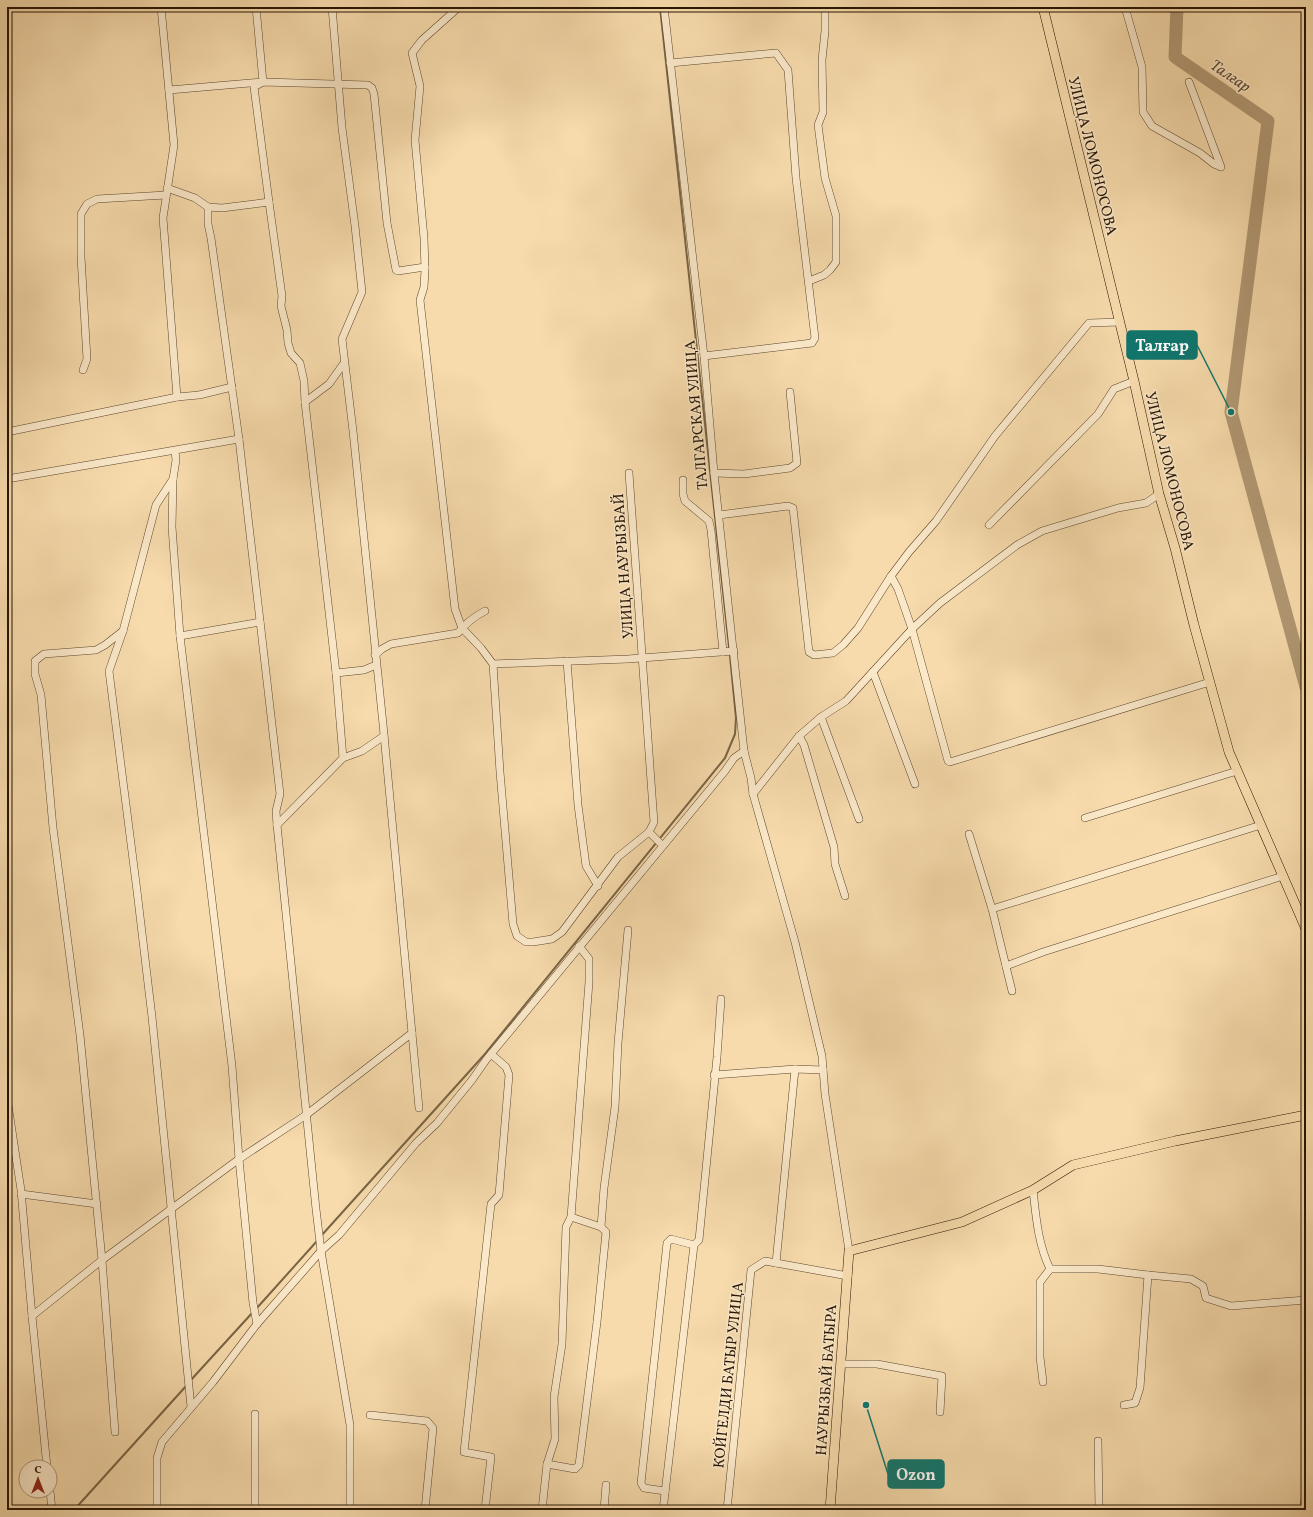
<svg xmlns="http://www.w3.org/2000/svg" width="1313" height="1517" viewBox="0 0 1313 1517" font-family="Vollkorn,serif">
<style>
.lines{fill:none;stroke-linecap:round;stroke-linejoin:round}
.stream{stroke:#7a6446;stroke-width:2}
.river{stroke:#b19873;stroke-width:13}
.minor-casing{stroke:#5c462d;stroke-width:8}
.major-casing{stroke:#281503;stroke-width:10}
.minor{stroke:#fae8c9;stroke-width:7}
.major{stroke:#f7dbac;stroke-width:9}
.labels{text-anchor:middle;stroke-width:3;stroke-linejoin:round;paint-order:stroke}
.street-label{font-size:15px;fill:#281503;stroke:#fae8c9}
.water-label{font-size:16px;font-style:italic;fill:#5f4930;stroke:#fae8c9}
.leader{fill:none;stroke:#0f766e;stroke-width:1.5}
.callout-dot{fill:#0f766e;stroke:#fae8c9;stroke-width:1.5}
.callout{fill:#0f766e;stroke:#0f766e;stroke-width:1.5}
.callout-label{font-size:16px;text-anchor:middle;font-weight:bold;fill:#fff}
</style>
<rect width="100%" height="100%" fill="#f7dbac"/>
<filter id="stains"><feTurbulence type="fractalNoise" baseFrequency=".005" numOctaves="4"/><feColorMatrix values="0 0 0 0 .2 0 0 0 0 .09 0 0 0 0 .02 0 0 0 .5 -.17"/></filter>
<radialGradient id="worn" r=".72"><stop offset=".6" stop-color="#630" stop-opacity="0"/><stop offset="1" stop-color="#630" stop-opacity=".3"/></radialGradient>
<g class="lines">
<!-- stream -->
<g class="stream">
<path d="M321 1236 485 1054 725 758 735 734 736 718 730 656 660 7"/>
<path d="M256 1309 317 1241"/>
<path d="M190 1381 253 1312"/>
<path d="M74 1510 187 1385"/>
</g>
<!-- river -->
<path class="river" d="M1177 7 1175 57 1268 121 1231 412 1306 687"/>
<defs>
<g id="minor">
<path d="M161 7 174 145 163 218 177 397"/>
<path d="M256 7 263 82 254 87 269 202"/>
<path d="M332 7 342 128 355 226 362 292 342 339 353 431 383 724 419 1108"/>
<path d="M459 7 422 40 412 53 420 86 415 140 424 238 425 270 424 287 420 300 455 609 462 628 481 648 493 664 628 659 734 651"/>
<path d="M664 7 704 356 714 473 744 751 751 778 753 794 795 942 822 1056 825 1094 849 1251"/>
<path d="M1125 7 1142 67 1143 112 1152 126 1200 153 1214 164 1221 167 1189 82"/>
<path d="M670 63 776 53 788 70 796 178 815 338 812 343 704 356"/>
<path d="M169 90 263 82 368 85 372 88 374 94 387 223 396 270 398 271 425 267"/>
<path d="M167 188 195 198 208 207V224L211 238 239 439 280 794 276 811 277 825 316 1209 321 1251 350 1425V1510"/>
<path d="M208 207 222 208 269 202 282 296 281 306 287 330 288 343 291 353 300 363 304 381 305 402"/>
<path d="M809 281 824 275 830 270 836 262V216L825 178 818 125 823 112 822 60 825 31V7"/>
<path d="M83 370 87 359 81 257V214L87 204 97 199 166 195"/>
<path d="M7 432 177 397 199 395 232 387"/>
<path d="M175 451 176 460 173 479 172 527 180 636 232 1066 239 1159 253 1303 257 1324"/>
<path d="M629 473 653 809 654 822 649 832 662 845"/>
<path d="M714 473 744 474 790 468 797 463 790 392"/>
<path d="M7 479 239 439"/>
<path d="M173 479 156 505 123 631 109 671 137 891 152 1017 191 1407"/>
<path d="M683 480V494L685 501 709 521 711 530 723 652"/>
<path d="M719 515 788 506 793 508 809 652 814 655 833 653 843 645 858 628 891 576 909 552 936 521 995 436 1089 323 1120 322"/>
<path d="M989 525 1098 414 1114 389 1134 381"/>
<path d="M891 576 898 589 912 629 940 603 1017 545 1042 531 1118 508 1146 503 1159 494"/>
<path d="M180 636 260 622"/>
<path d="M375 655 382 649 391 644 458 633C465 624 475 616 485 611"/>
<path d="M567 661 578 805 586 866 598 886"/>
<path d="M493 664 500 772 513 924 517 936 526 942H533L552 939 562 932 618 857 649 832"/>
<path d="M873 672 915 784"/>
<path d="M336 673 364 670 376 665"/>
<path d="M821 717 859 819"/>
<path d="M799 736 804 745 834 847 835 864 845 896"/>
<path d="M343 758 362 751 384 736"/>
<path d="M753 794 799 736 821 717 846 701 912 629 948 761 950 762 1210 682"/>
<path d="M1085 818 1237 771"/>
<path d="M277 825 343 758 336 673 305 402 329 384 344 363"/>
<path d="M969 834 992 909"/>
<path d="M1006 966 1043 952 1283 876"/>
<path d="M1012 991 992 909 1261 825"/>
<path d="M714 1075 795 1069"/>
<path d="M7 1098 21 1190 32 1316 47 1467"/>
<path d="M1033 1190C1036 1217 1038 1244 1050 1269H1098L1148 1275 1191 1279 1203 1286 1206 1298 1231 1306 1306 1300"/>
<path d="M21 1194 97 1204"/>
<path d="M601 1227 604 1188 615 1107 618 1043 628 930"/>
<path d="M776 1263 795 1069 823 1070"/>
<path d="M32 1316 102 1260 239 1159 306 1115 412 1033"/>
<path d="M842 1364H877L942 1376 940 1412"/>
<path d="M1043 1382 1040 1357V1282L1050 1269"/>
<path d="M1124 1405 1135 1403 1140 1388 1148 1275"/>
<path d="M255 1414V1510"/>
<path d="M370 1415 427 1421 433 1428 425 1510"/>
<path d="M115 1432 102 1260 80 1035 53 828 41 695 35 674V661L44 654 96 650 105 645 123 631"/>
<path d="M1098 1441 1099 1510"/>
<path d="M547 1464 575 1469 579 1465 597 1322 606 1232 601 1227 571 1217"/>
<path d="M50 1491 52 1510"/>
<path d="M665 1491 644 1488 641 1483 667 1243 671 1239 694 1245"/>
<path d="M157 1510V1458L162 1442 213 1382 257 1324 321 1251 339 1235 416 1143 437 1123 472 1080 486 1060 725 771 734 758 744 751"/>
<path d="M485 1510 491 1457 464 1452 491 1204 499 1195 509 1075 506 1067 491 1054"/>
<path d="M542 1510 547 1464 555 1439 554 1397 562 1344 566 1227 571 1217 589 982V959L579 946"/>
<path d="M604 1510 606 1485"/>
<path d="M663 1510 694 1245 699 1240 717 1057 721 999"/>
<path d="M727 1510 751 1270 765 1261 848 1276"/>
<path d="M1303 1510 1306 1494"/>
</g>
<g id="major">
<path d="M1043 7 1134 381 1159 494 1175 548 1194 625 1229 752 1306 929"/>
<path d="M830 1510 849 1251 962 1222 1033 1190 1073 1165 1175 1141 1306 1115"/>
</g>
</defs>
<!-- minor casing -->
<use href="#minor" class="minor-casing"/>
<!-- major casing -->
<use href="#major" class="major-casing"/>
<!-- minor -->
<use href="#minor" class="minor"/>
<!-- major -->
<use href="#major" class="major"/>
</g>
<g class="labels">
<!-- street labels -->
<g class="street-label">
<text transform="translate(1093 156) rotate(76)" y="5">УЛИЦА ЛОМОНОСОВА</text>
<text transform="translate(696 415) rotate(-95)" y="5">ТАЛГАРСКАЯ УЛИЦА</text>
<text transform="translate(1170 471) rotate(76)" y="5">УЛИЦА ЛОМОНОСОВА</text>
<text transform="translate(623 566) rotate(-94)" y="5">УЛИЦА НАУРЫЗБАЙ</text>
<text transform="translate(728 1375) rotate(-84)" y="5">КОЙГЕЛДИ БАТЫР УЛИЦА</text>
<text transform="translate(826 1380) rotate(-86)" y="5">НАУРЫЗБАЙ БАТЫРА</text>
</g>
<!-- water labels -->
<g class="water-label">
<text transform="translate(1231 75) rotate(34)" y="6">Талғар</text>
</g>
</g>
<!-- callouts -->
<path class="leader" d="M1231 412L1197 345M866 1405L888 1474"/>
<g class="callout-dot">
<circle cx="1231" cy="412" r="4"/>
<circle cx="866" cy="1405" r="4"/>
</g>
<g class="callout">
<rect x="1127" y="331" width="70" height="28" rx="4"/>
<rect x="888" y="1460" width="56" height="28" rx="4"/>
</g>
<g class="callout-label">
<text x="1162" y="351">Талғар</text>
<text x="916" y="1480">Ozon</text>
</g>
<!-- margin -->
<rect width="1313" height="1517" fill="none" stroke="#f7dbac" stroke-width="24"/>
<rect x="8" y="8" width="1297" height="1501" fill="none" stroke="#281503" stroke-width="2"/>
<rect x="12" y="12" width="1289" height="1493" fill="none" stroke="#281503"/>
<!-- north arrow -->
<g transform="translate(38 1479)"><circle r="19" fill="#fae8c9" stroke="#a6947a"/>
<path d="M0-3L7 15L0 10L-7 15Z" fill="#8f2418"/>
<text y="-6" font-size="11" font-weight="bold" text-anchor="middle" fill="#281503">С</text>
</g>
<rect width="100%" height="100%" filter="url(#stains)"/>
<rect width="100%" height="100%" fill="url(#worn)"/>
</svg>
